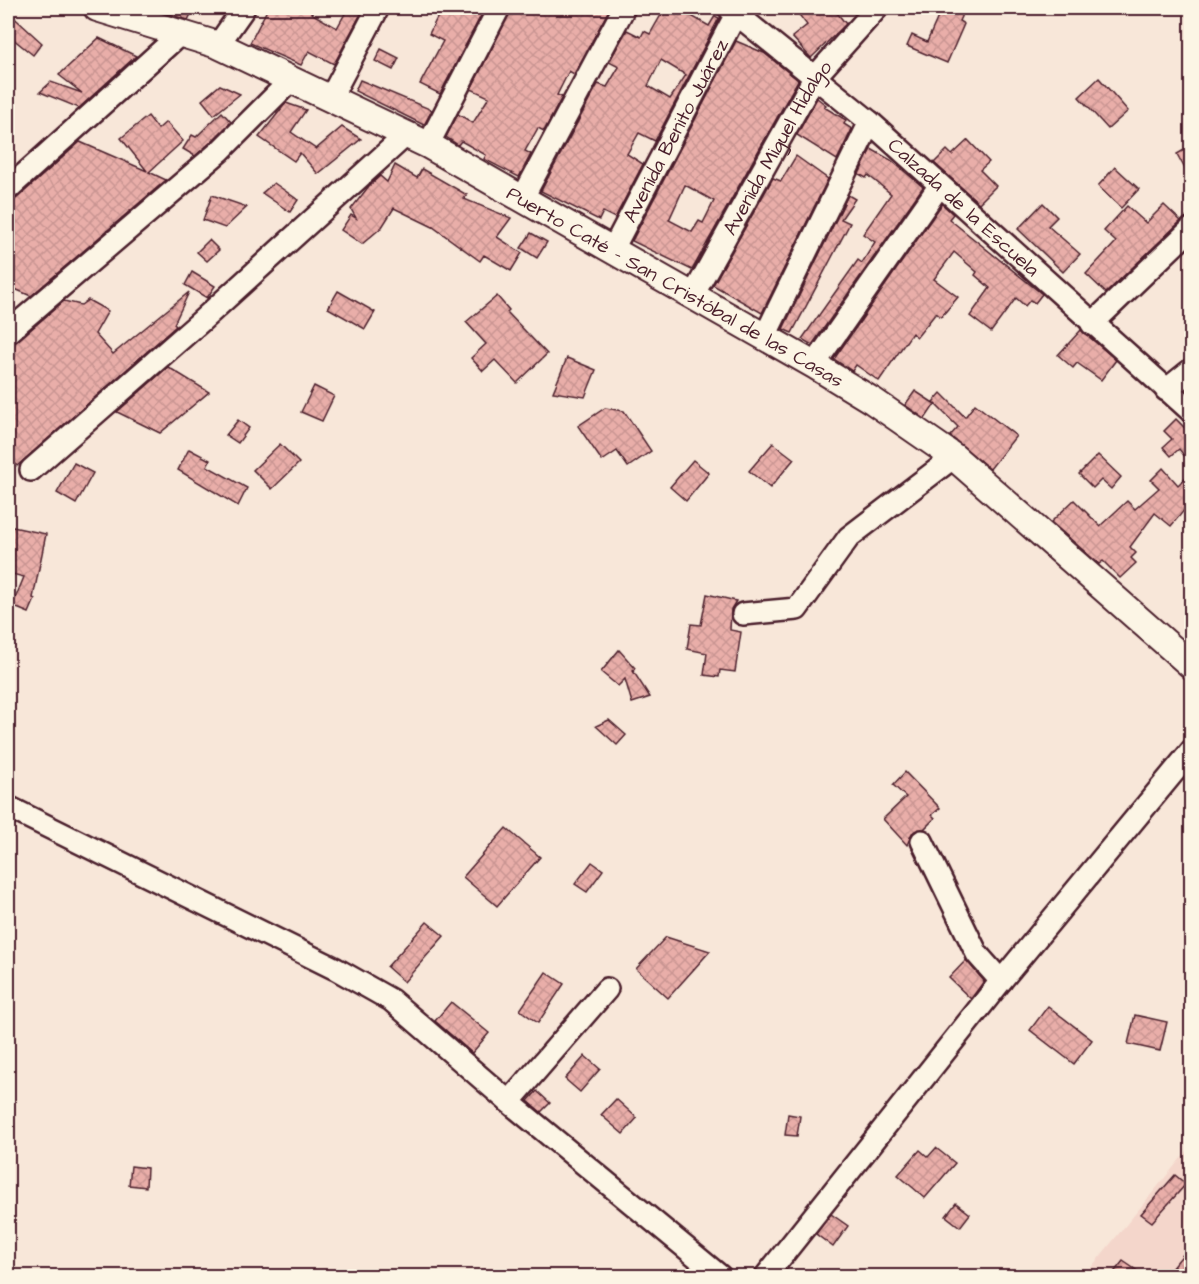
<svg xmlns="http://www.w3.org/2000/svg" width="1199" height="1284" viewBox="0 0 1199 1284" font-family="'Architects Daughter',sans-serif">
<style>
.built{fill:#f4d6cb}
.building{fill:url(#building-cross-hatch);stroke:#4a1f2b;stroke-width:1.5;fill-rule:evenodd}
.lines{fill:none;stroke-linecap:round;stroke-linejoin:round}
.minor-casing{stroke:#4a1f2b;stroke-width:26}
.major-casing{stroke:#4a1f2b;stroke-width:30}
.minor{stroke:#fcf5e5;stroke-width:21}
.major{stroke:#fcf5e5;stroke-width:26}
.labels{text-anchor:middle;stroke-width:5;stroke-linejoin:round;paint-order:stroke}
.street-label{font-size:20px;fill:#4a1f2b;stroke:#fcf5e5}
</style>
<defs>
<pattern id="building-cross-hatch" width="8" height="8" patternUnits="userSpaceOnUse" patternTransform="scale(1.5)"><rect width="8" height="8" fill="#e9aea9"/><path d="M0 0l8 8M0 8l8-8" fill="none" stroke="#c99592"/></pattern>
</defs>
<rect width="100%" height="100%" fill="#f8e7d9"/>
<filter id="ink" filterUnits="userSpaceOnUse"><feTurbulence type="fractalNoise" baseFrequency=".0167" numOctaves="2"/><feDisplacementMap in="SourceGraphic" scale="12" xChannelSelector="R" yChannelSelector="G"/><feConvolveMatrix kernelMatrix="1 2 1 2 8 2 1 2 1" color-interpolation-filters="sRGB"/></filter>
<g filter="url(#ink)">
<!-- built -->
<path class="built" d="M1191 1146V1276H1084Z"/>
<!-- building -->
<g class="building">
<path d="M150 8H194L188 20Z"/>
<path d="M268 8H313L311 13 337 28 348 8H364L334 64 309 51 301 65 250 43Z"/>
<path d="M442 8H485L440 94 420 84 443 41 429 34Z"/>
<path d="M512 8H610L574 74 569 71 557 95 562 97 544 131 538 128 525 151 531 154 519 177 484 159 486 155 461 141 458 145 446 137 458 114 473 123 489 97 471 89Z"/>
<path d="M665 8H689L686 13 709 26 715 16 719 18 655 141 639 133 627 154 643 164 615 218 603 212 599 220 541 191 598 84 607 87 619 67 609 62 627 30 641 37 644 31 650 34ZM661 60 686 75 670 99 648 86Z"/>
<path d="M794 8H833L846 24 811 58 792 37 807 25Z"/>
<path d="M942 8H965L959 21 964 24 947 63 907 46 912 35 927 42Z"/>
<path d="M8 12 42 43 33 55 8 35Z"/>
<path d="M99 38 136 56 79 108 40 92 51 82 82 93 59 75Z"/>
<path d="M736 41 764 53 798 80 692 270 632 241ZM685 185 714 201 703 223 699 221 692 232 669 220Z"/>
<path d="M381 49 399 58 393 70 375 61Z"/>
<path d="M1099 78 1128 111 1108 129 1079 97Z"/>
<path d="M360 80 432 110 424 125 355 91Z"/>
<path d="M220 85 240 94 214 115 202 100Z"/>
<path d="M817 98 826 105 824 107 846 120 844 124 852 129 837 160 797 135Z"/>
<path d="M286 103 306 110 291 132 316 149 342 127 361 139 318 174 300 153 294 161 259 137Z"/>
<path d="M222 112 231 122 211 142 195 156 183 149 192 135 196 137Z"/>
<path d="M148 116 158 129 166 122 183 141 149 172 166 180 31 296 8 286V202L17 198 80 142 147 171 121 138Z"/>
<path d="M968 140 989 162 980 170 996 186 979 203 934 163 947 150 952 155Z"/>
<path d="M1191 146V180L1177 154Z"/>
<path d="M871 149 891 160 923 187 812 345 802 339 858 260 862 263 875 242 863 234 891 194 868 175 866 178 859 174Z"/>
<path d="M796 156 828 179 762 313 713 285 773 178 781 181Z"/>
<path d="M395 165 417 178 422 169 467 195 464 199 511 218 497 237 522 253 511 271 484 255 480 261 433 227 394 208 382 227 362 244 341 230 351 215 356 218 351 209 369 186 380 176 387 182Z"/>
<path d="M1115 167 1139 189 1121 208 1098 186Z"/>
<path d="M274 183 298 200 290 212 262 193Z"/>
<path d="M212 195 247 207 225 228 203 220Z"/>
<path d="M848 195 855 199 841 219 850 223 792 333 785 330 783 329Z"/>
<path d="M1043 203 1057 217 1048 226 1080 254 1063 272 1018 229Z"/>
<path d="M942 204 953 214 949 219 1042 294 1035 303 1030 300 1025 306 1016 298 991 332 970 316 990 288 975 275 977 272 954 252 934 279 958 297 941 317 936 313 917 337 912 333 879 381 856 365 852 371 834 359Z"/>
<path d="M1164 205 1181 221 1106 293 1086 274 1116 242 1104 231 1127 206 1146 223Z"/>
<path d="M531 233 547 242 537 258 521 248Z"/>
<path d="M209 240 219 250 207 261 197 252Z"/>
<path d="M192 272 215 286 207 298 185 285Z"/>
<path d="M338 291 375 312 365 329 328 308Z"/>
<path d="M189 292 174 324 176 326 17 466 8 455V346L16 342 64 301 81 305 88 300 108 311 95 334 113 354Z"/>
<path d="M497 296 509 310 507 312 547 354 517 383 495 360 483 371 471 358 486 344 466 322Z"/>
<path d="M1081 330 1116 360 1101 380 1077 363 1073 368 1058 355Z"/>
<path d="M567 358 596 370 585 397 553 392Z"/>
<path d="M168 367 209 392 160 433 117 412Z"/>
<path d="M314 386 334 396 322 421 301 412Z"/>
<path d="M915 391 935 404 933 402 941 393 965 417 975 404 1016 436 990 469 950 436 958 427 935 404 925 419 905 405Z"/>
<path d="M605 408 624 411 651 451 628 467 617 451 602 461 578 426Z"/>
<path d="M1176 419 1184 427 1191 424V464L1179 449 1171 456 1163 447 1172 439 1164 431Z"/>
<path d="M238 420 249 428 238 443 226 435Z"/>
<path d="M773 443 794 459 770 488 749 471Z"/>
<path d="M280 444 299 463 272 489 253 470Z"/>
<path d="M189 449 210 460 207 466 247 488 238 506 178 470Z"/>
<path d="M1098 455 1121 477 1111 489 1101 480 1093 488 1079 474Z"/>
<path d="M693 460 709 473 686 501 670 487Z"/>
<path d="M74 463 93 473 76 504 57 493Z"/>
<path d="M1163 468 1178 485 1191 472V502L1171 526 1155 513 1130 547 1136 553 1131 558 1136 563 1120 578 1103 561 1099 564 1051 522 1074 500 1100 526 1127 501 1135 509 1159 488 1151 480Z"/>
<path d="M8 526 46 534 33 598 35 599 29 613 12 606 24 577 8 573Z"/>
<path d="M707 594 736 601 731 609 730 630 741 632 735 672 720 670 719 677 704 675 707 653 687 649 691 624 701 625Z"/>
<path d="M619 650 635 668 633 671 650 697 632 703 625 679 618 686 601 672Z"/>
<path d="M609 720 626 735 617 745 596 726Z"/>
<path d="M905 772 940 808 932 815 935 818 924 829 912 833 907 845 883 819 906 797 893 785Z"/>
<path d="M506 828 540 857 497 906 463 877Z"/>
<path d="M592 862 603 870 587 892 575 884Z"/>
<path d="M427 922 444 936 404 982 387 967Z"/>
<path d="M666 937 710 951 668 998 636 969Z"/>
<path d="M966 960 984 981 971 999 949 978Z"/>
<path d="M546 972 564 984 538 1023 520 1010Z"/>
<path d="M451 1002 489 1033 472 1053 435 1021Z"/>
<path d="M1048 1006 1092 1040 1074 1064 1030 1030Z"/>
<path d="M1135 1015 1167 1022 1160 1051 1128 1044Z"/>
<path d="M585 1056 600 1069 580 1092 565 1079Z"/>
<path d="M537 1091 550 1103 541 1112 528 1101Z"/>
<path d="M616 1099 637 1118 623 1134 601 1115Z"/>
<path d="M788 1114 800 1116 797 1136 785 1135Z"/>
<path d="M936 1148 955 1163 925 1198 898 1175 920 1150 928 1157Z"/>
<path d="M131 1166 147 1168 146 1187 129 1185Z"/>
<path d="M1175 1175 1186 1184 1152 1222 1141 1214Z"/>
<path d="M956 1203 970 1214 960 1227 946 1216Z"/>
<path d="M831 1214 848 1226 833 1247 816 1234Z"/>
<path d="M1191 1245V1276H1165Z"/>
<path d="M1123 1261 1145 1276H1111Z"/>
</g>
<g class="lines">
<defs>
<g id="minor">
<path id="s1" d="M729 8 870 122 1192 412"/>
<path d="M218 45 244 8"/>
<path d="M330 99 378 8"/>
<path d="M428 145 499 8"/>
<path d="M8 189 179 35"/>
<path d="M522 199 624 8"/>
<path id="s2" d="M613 249 737 12"/>
<path id="s3" d="M692 297 814 78 877 8"/>
<path d="M1092 324 1192 228"/>
<path d="M8 332 220 151 291 80"/>
<path d="M765 336 870 122"/>
<path d="M814 365 940 185"/>
<path d="M1166 390 1192 369"/>
<path d="M31 470 199 323 406 135"/>
<path d="M743 614 797 609 849 537 954 457"/>
<path d="M8 807 336 969 391 1000 509 1102 720 1276"/>
<path d="M922 841 977 954 1001 981"/>
<path d="M509 1102 607 989"/>
<path d="M766 1276 1001 981 1192 750"/>
</g>
<g id="major">
<path id="s4" d="M97 8 218 45 428 145 814 365 873 401 954 457 1192 666"/>
</g>
</defs>
<!-- minor casing -->
<use href="#minor" class="minor-casing"/>
<!-- major casing -->
<use href="#major" class="major-casing"/>
<!-- minor -->
<use href="#minor" class="minor"/>
<!-- major -->
<use href="#major" class="major"/>
</g>
</g>
<g class="labels">
<!-- street labels -->
<g class="street-label">
<text dy="7" stroke="none"><textPath href="#s2" startOffset="134">Avenida Benito Juárez</textPath></text>
<text dy="7" stroke="none"><textPath href="#s3" startOffset="172">Avenida Miguel Hidalgo</textPath></text>
<text dy="7" stroke="none"><textPath href="#s1" startOffset="308">Calzada de la Escuela</textPath></text>
<text dy="7" stroke="none"><textPath href="#s4" startOffset="644">Puerto Caté - San Cristóbal de las Casas</textPath></text>
</g>
</g>
<!-- margin -->
<rect width="1199" height="1284" fill="none" stroke="#fcf5e5" stroke-width="30"/>
<rect x="15" y="15" width="1169" height="1254" fill="none" stroke="#4a1f2b" stroke-width="2" filter="url(#ink)"/>
</svg>
